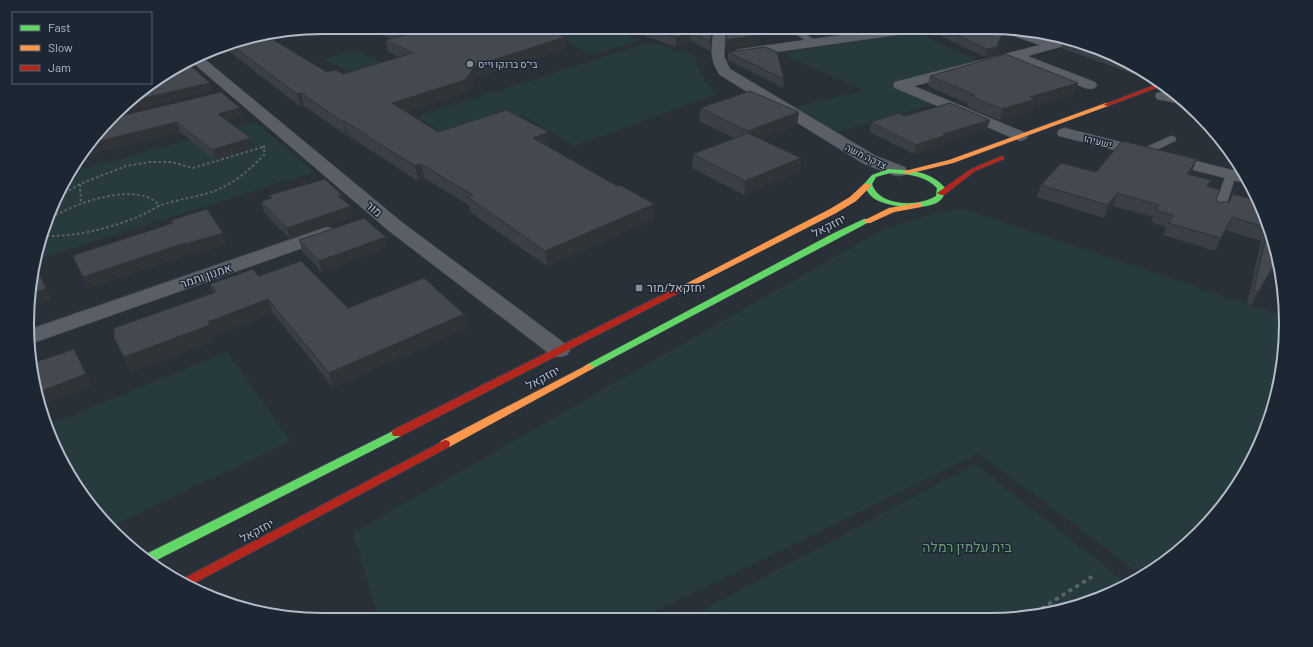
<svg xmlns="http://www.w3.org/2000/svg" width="1313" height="647" viewBox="0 0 1313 647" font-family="Barlow,Heebo,sans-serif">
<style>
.green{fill:#273a3e}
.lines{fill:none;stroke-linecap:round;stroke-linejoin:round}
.lane-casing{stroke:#484c53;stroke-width:1}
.street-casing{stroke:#484c53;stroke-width:1}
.fast-casing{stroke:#484c53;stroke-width:1}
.slow-casing{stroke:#484c53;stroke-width:1}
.jam-casing{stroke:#484c53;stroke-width:1}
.path-far1{stroke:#5d636a;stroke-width:2;stroke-dasharray:2.5 2.5;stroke-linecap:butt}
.path{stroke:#5d636a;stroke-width:3.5;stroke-dasharray:4 4;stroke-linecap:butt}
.lane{fill:#5a5e66;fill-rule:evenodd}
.street{fill:#5a5e66;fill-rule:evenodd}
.fast{fill:#63d668;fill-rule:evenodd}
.slow{fill:#ff974d;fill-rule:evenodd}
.jam{fill:#b3261e;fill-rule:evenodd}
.wall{fill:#3a3f45}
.shaded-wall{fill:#303338}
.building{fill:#444950;stroke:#303338}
.poi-dot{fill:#848b96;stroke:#1d2633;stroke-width:1.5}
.labels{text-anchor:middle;stroke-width:3;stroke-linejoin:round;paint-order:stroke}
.far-poi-label{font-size:10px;fill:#b4bcc9;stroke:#1d2633;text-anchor:start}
.far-street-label{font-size:10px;fill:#b4bcc9;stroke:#1d2633}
.street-label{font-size:12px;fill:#b4bcc9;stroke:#1d2633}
.poi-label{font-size:12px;fill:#b4bcc9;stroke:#1d2633;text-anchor:start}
.near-park-label{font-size:14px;fill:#6b9a76;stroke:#1d2633}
.rim{fill:none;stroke:#b4bcc9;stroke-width:2}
</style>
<rect width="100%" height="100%" fill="#2a3038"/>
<!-- green -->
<g class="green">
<path d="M541 27H606L640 40 591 55Z"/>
<path d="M917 33 977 60 889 84 936 104 837 132 795 107 864 91 781 53Z"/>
<path d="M650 42 695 56 701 76 716 94 574 146 523 115 454 139 417 117Z"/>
<path d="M356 50 389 66 356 75 324 59Z"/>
<path d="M255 122 314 172 35 260 50 210 69 173Z"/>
<path d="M963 209 1285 317 1286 324 1280 382 1263 437 1225 504 1170 559 1142 575 978 453 641 619 379 620 353 533 886 228 934 214Z"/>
<path d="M227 352 290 441 110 527 58 455 49 425Z"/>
<path d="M975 464 1127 584 1103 597 1028 617 686 619Z"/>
</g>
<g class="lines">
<defs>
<g id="lane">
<path d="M786 27H795L819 43 815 45H812Z"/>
<path d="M1171 136 1175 137 1176 139 1175 141 1146 155 1142 156 1137 153 1138 151Z"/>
<path d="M1231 172 1236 175 1224 212 1222 214H1214L1212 212 1226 175Z"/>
</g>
<g id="street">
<path d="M714 27H726L724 56 730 69 876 156 905 167 907 171 905 175 899 176 893 175 864 164 720 75C708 58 712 47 714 27Z"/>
<path d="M899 27H931L929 30 925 31 741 57 736 56 735 53 736 50 741 49Z"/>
<path d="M1001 28 1021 30 1054 41 1065 38 1078 42 1027 56 1095 82 1097 85 1095 88 1090 89 1085 88 1013 60 914 86 1026 133 1028 136 1026 139 1020 141 895 88 893 85 895 82 1040 45 1002 32Z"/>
<path d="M202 57 403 223 567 345 570 350 567 355 559 357 551 355 389 231 192 62Z"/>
<path d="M1162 92 1175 94 1186 103 1182 104 1157 99 1155 96 1157 93Z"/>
<path d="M1065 128 1244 173 1249 184 1059 136 1057 133 1059 130Z"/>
<path d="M327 227 334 229 336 233 334 237 30 344 31 329Z"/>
</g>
<g id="fast">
<path d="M889 169C909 170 931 171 945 188 944 191 944 195 943 197 934 213 887 207 875 199 869 195 866 190 864 184L872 175ZM890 173C906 174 925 175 937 188L936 196C919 207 879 207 872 184L876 177Z"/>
<path d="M864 219H867L871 221 592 369 589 370 584 367 586 365 832 234Z"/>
<path d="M397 429 401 430 402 433 401 436 151 563 142 556Z"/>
</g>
<g id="slow">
<path d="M1106 103 1109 105 1108 106 953 163 907 174 904 172 905 171 949 160Z"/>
<path d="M864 184H870L871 186 856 201 836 213 681 292H675L674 290 830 209 850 197Z"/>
<path d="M918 203H921V207L894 212 870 223H867L863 221 889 208Z"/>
<path d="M589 364 594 367 592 369 449 447H441L440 444 441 441Z"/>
</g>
<g id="jam">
<path d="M1160 83 1164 85 1108 106 1103 105Z"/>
<path d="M1002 156 1004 157V159L975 171 944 195H941L937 193 971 169Z"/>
<path d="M678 287 682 290 681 292 401 436H393L392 433 393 430Z"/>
<path d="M445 440 449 441 450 444 449 447 189 586 179 581Z"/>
</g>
</defs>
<!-- lane casing -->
<use href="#lane" class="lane-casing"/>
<!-- street casing -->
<use href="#street" class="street-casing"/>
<!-- fast casing -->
<use href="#fast" class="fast-casing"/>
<!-- slow casing -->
<use href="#slow" class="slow-casing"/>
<!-- jam casing -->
<use href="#jam" class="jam-casing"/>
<!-- path-far1 -->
<g class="path-far1">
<path d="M80 184 81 203"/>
<path d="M56 198 80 184 126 166 150 162H171L193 168 263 147"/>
<path d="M47 220C72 205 118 187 147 197 152 199 156 202 160 205"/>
<path d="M42 236C76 237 108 229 140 216 147 213 154 208 161 205 172 201 185 199 197 196 228 189 243 176 265 154L263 147 267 146"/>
</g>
<!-- path -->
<g class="path">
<path d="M1028 617 1093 576"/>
<path d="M714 619 726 612"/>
</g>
<!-- lane -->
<use href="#lane" class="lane"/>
<!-- street -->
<use href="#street" class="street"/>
<!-- fast -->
<use href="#fast" class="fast"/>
<!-- slow -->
<use href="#slow" class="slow"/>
<!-- jam -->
<use href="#jam" class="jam"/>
</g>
<!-- wall -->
<g class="wall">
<path d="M366 27H538L565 37 566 48 476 78 467 92 407 112 438 132H549L550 146 548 147 617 186 654 204V219L547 266 470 212V206L424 178 418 181 347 135H346L304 106 301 107 222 46 228 43 267 36 327 72 343 74 399 57 388 52 386 40 391 39Z"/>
<path d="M645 27H713L710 51 691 41 676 47 645 36Z"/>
<path d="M829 27H879L839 33Z"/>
<path d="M931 27H990L1003 34 995 55 985 57 930 31Z"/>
<path d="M1028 31 1048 33 1063 37 1054 39Z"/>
<path d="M1063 40 1103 50 1143 71 1133 74 1061 48Z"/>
<path d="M728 52 784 79 783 88 728 60Z"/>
<path d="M930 76 1075 94 1034 106 1033 110 1000 120 967 107 968 104 928 86Z"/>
<path d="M700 108 797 125 761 139 801 158 800 171 744 195 692 168 693 154 734 138 699 121Z"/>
<path d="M905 116 987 129 944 142V145L914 154 869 132 871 122Z"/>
<path d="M116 117H243L228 121 251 138 254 148 215 160 180 132 78 157Z"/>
<path d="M1197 159 1192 171 1190 175 1211 180 1208 186 1218 202 1259 201 1278 260 1251 306 1247 304 1261 241 1226 230 1215 251 1163 235 1166 227 1151 222 1153 217 1113 206 1104 218 1037 197 1041 185Z"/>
<path d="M269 195H342L343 200 351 206 353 217 290 239 264 212 261 202 270 199Z"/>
<path d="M171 220 227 244 190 255V254L88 288 73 257 173 224Z"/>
<path d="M299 240 388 247 322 272 302 251Z"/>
<path d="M259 276 348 308 464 314 467 328 333 387 273 313 214 336 216 340 131 372 114 338 213 293 210 284Z"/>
</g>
<!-- shaded-wall -->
<g class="shaded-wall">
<path d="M712 27H713L710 51V41Z"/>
<path d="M762 27H765L757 45 726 49V40Z"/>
<path d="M840 27H879L839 33Z"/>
<path d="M1005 28 1003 34 995 55 985 57 987 49Z"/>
<path d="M691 32V41L676 47V37Z"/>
<path d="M1055 35 1063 37 1054 39Z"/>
<path d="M565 37 566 48 476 78 467 92 395 116 392 103 475 66Z"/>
<path d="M1135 67 1143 71 1133 74Z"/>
<path d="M210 83 213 91 119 114 131 101Z"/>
<path d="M1078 83 1075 94 1034 106 1033 110 1000 120 1002 109 1030 97Z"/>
<path d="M301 93 304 106 301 107 297 94Z"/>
<path d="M240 108 243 117 221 123 218 114Z"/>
<path d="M799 112 797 125 747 144 748 131Z"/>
<path d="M990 120 987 129 944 142V145L914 154 916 145 943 134Z"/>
<path d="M344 121 347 135H346L343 122Z"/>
<path d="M177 122 180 132 78 157 91 143Z"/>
<path d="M549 132 550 146 534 152 533 138Z"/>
<path d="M251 138 254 148 215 160 212 150Z"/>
<path d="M801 158 800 171 744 195 745 181Z"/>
<path d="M1197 159 1192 171 1182 186 1187 174Z"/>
<path d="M421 164 424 178 418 181 415 166Z"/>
<path d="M1117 193 1113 206 1104 218 1108 205Z"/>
<path d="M342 195 345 205 338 196Z"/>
<path d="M654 204V219L547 266 545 251Z"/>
<path d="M351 206 353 217 290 239 287 228Z"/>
<path d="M1232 217 1226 230 1215 251 1221 238Z"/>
<path d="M223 233 227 244 190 255 186 244Z"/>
<path d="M386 237 388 247 322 272 319 261Z"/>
<path d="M185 243 190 254 88 288 83 277Z"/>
<path d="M1278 258V260L1251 306 1258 292Z"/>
<path d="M37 268 52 300 31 307 32 293Z"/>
<path d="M268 299 273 313 214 336 216 340 131 372 124 357 208 322Z"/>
<path d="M464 314 467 328 333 387 329 373Z"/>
<path d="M74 349 92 386 42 405 39 392Z"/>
</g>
<!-- building -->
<g class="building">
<path d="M388 27H538L565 37 475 66 465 80 392 103 438 132 506 110 549 132 533 138 617 186 620 185 654 204 545 251 468 197 473 195 421 164 415 166 344 121 343 122 301 93 297 94 229 43 267 36 327 72 336 70 343 74 413 53 386 40 405 35Z"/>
<path d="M645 27H712L710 41 691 32 676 37Z"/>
<path d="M727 27H762L758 35 726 40Z"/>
<path d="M940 27H990L1004 28 997 47 987 49Z"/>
<path d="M1068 39 1103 50 1127 62 1063 40Z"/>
<path d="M765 47 777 52 784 79 728 52Z"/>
<path d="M1005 54 1078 83 1030 97 1036 99 1002 109 970 96 975 95 930 76Z"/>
<path d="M189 64 210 83 131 101 143 88Z"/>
<path d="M750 91 799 112 748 131 700 108Z"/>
<path d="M221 92 240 108 218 114 251 138 212 150 177 122 91 143 116 117Z"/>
<path d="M950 103 990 120 943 134 946 135 916 145 871 122 899 113 905 116Z"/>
<path d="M748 133 801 158 745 181 693 154Z"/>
<path d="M1122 141 1197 159 1187 174 1211 180 1207 186 1220 190 1216 199 1218 202H1229L1233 194 1259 201 1264 210 1278 258 1258 292 1254 290 1268 228 1232 217 1221 238 1168 223 1173 215 1156 210 1159 205 1117 193 1108 205 1041 185 1061 163 1096 172Z"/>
<path d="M325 179 342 195 338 196 351 206 287 228 261 202 272 198 269 195Z"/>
<path d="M207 209 223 233 186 244 185 243 83 277 73 257H75L74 255 173 223 171 220Z"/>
<path d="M364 218 386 237 319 261 299 240Z"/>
<path d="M301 261 348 308 424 278 464 314 329 373 268 299 208 322 210 325 124 357 114 338V328L216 292 210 284 253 269 259 276Z"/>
<path d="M37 268 46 289 32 293 33 270Z"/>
<path d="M74 349 86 374 39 392 30 364Z"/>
</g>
<!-- markers -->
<g class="poi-dot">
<circle cx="470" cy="64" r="4"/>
<rect x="635" y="284" width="8" height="8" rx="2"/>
</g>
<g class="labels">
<!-- far-poi labels -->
<g class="far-poi-label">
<text x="478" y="68">בי"ס ברנקו וייס</text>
</g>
<!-- far-street labels -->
<g class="far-street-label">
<text transform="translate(1098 141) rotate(14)" y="4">ישעיהו</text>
<text transform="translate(866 156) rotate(26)" y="4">צדקה משה</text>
</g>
<!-- street labels -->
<g class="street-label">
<text transform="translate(374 209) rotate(41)" y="4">מור</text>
<text transform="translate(829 226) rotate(-27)" y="4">יחזקאל</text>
<text transform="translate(206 276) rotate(-19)" y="4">אמנון ותמר</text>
<text transform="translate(543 378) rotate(-28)" y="4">יחזקאל</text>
<text transform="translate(257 531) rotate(-28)" y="4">יחזקאל</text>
</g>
<!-- poi labels -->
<g class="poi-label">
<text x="647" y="292">יחזקאל/מור</text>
</g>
<!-- near-park labels -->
<g class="near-park-label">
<text x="967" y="552">בית עלמין רמלה</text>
</g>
</g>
<!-- crop -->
<path d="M0 0H1313V647H0ZM323 34H990A289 289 0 0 1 1279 323V324A289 289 0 0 1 990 613H323A289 289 0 0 1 34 324V323A289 289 0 0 1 323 34Z" fill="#1d2633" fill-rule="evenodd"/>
<path class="rim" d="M323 34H990A289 289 0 0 1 1279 323V324A289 289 0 0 1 990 613H323A289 289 0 0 1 34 324V323A289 289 0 0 1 323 34Z"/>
<!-- legend -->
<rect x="12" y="12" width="140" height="72" fill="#1d2633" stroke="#59626f"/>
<rect x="20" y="25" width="20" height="6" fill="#63d668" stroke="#59626f"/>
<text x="48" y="32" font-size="12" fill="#b4bcc9">Fast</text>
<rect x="20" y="45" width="20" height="6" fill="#ff974d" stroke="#59626f"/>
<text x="48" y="52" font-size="12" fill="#b4bcc9">Slow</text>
<rect x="20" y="65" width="20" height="6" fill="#b3261e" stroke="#59626f"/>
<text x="48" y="72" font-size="12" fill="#b4bcc9">Jam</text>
</svg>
